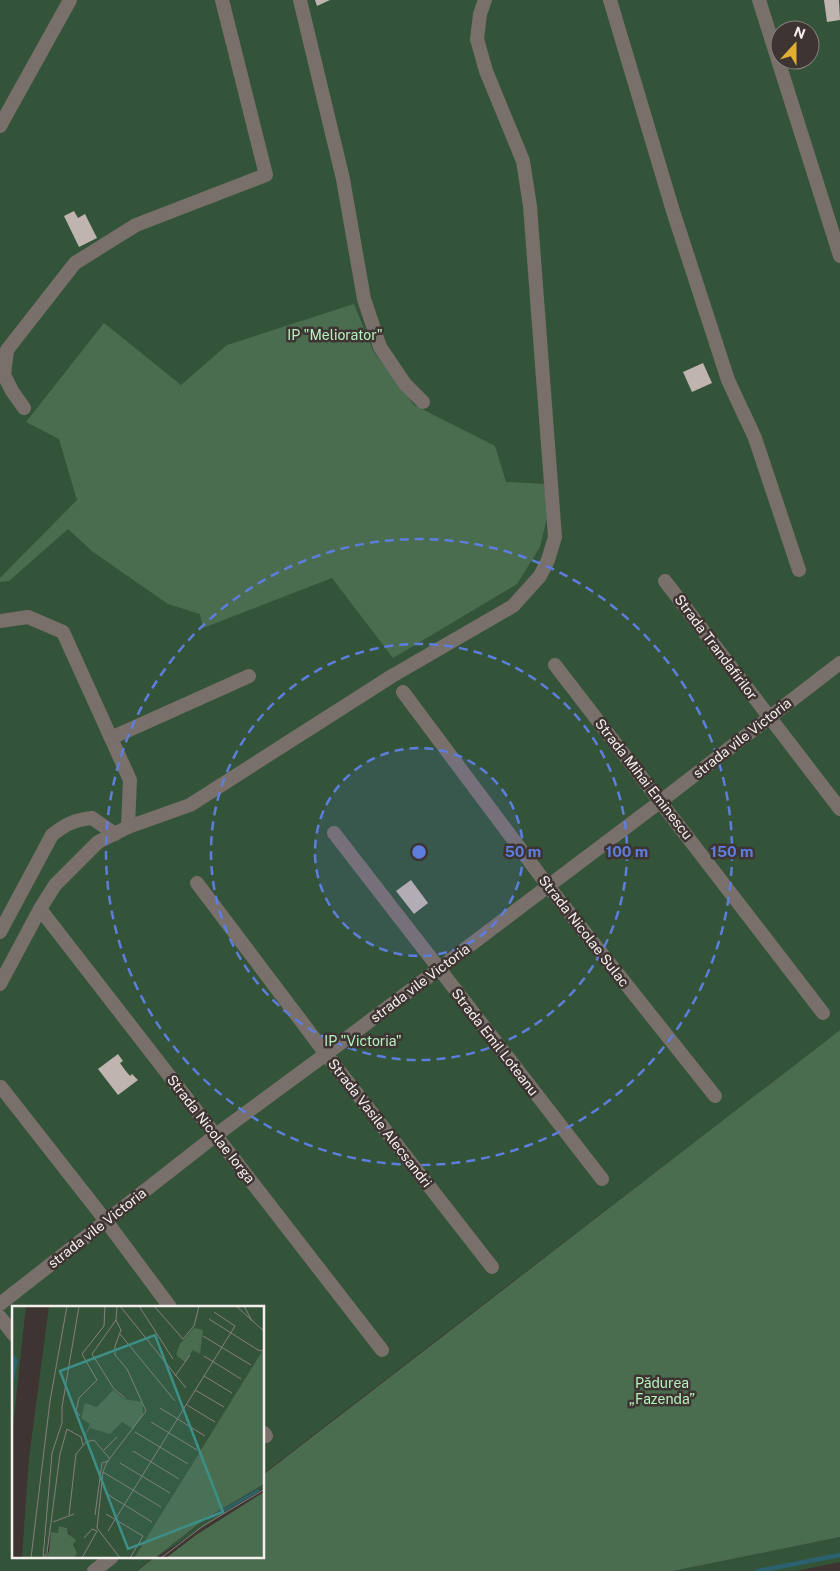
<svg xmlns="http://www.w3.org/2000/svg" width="840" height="1571" font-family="'Public Sans',sans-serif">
<rect width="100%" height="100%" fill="#3e3532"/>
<g fill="#34543a" fill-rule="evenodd">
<path d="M0,0H840V1030L264,1473V1307H14V1557H154L136,1571H0ZM780,30H810V60H780Z"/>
<polygon points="840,1537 840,1562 796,1571 673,1571"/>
</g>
<g fill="#4a6d50">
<polygon points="354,304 373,351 414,405 495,446 506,482 544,484 547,518 540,547 517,584 393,658 332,578 203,628 200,614 168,604 93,552 68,529 9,581 0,582 0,578 77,500 59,439 26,422 104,323 181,385 227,345"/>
<polygon points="840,1030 840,1537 673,1571 137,1571 155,1557 264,1557 264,1474"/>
</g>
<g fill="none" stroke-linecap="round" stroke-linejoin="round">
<polyline stroke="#2c6170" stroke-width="4.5" points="758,1571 840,1555"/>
</g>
<g fill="#bfb4b0">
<polygon points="315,0 330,0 317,6"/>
<polygon points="824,0 839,0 840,20 827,22"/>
<polygon points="74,211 78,218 85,214 97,238 79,247 64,216"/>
<polygon points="703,363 712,383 692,392 683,372"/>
<polygon points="411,880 428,903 414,914 396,891"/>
<polygon points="118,1054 123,1061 120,1063 125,1070 130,1076 132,1074 138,1080 118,1095 98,1069"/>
</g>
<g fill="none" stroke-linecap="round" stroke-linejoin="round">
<g stroke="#796f6b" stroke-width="14">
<polyline points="300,0 343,179 364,299 380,347 405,384 423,402"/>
<polyline points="610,0 673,211 728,380 755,438 799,570"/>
<polyline points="759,0 840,256"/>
<polyline points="0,126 70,0"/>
<polyline points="24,408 12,391 4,375 7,350 75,263 136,225 266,175 222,0"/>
<polyline points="665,581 840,809"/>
<polyline points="0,621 28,617 63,632 130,780 128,827"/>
<polyline points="555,665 823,1013"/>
<polyline points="403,692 548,886 715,1096"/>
<polyline points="111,738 249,676"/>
<polyline points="334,833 602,1179"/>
<polyline points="197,883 326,1054 492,1267"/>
<polyline points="40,909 382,1350"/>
<path d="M0,932L52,835C66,824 74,820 92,818L115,834"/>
<polyline points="0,984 40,909 55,885 98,842 128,827 190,805 392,676 513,606 540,576 548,560 555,537 530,206 523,161 486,71 477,39 480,14 485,0"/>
<polyline points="1,1087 106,1221 170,1307"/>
<polyline points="0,1304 216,1135 326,1054 661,801 840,663"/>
<polyline points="0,1317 14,1335"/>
<polyline points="264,1433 266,1436"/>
<polyline points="94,1571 112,1557"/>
</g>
</g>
<circle cx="419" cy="852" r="104" fill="#5e7ede" fill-opacity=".12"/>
<g fill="none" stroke="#5e7ede" stroke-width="2.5" stroke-dasharray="9 6">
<circle cx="419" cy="852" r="104"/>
<circle cx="419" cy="852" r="208"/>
<circle cx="419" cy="852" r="313"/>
</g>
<g text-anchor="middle" stroke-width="5" stroke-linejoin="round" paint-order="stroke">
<g font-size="14" fill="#b6f2bf" stroke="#3e3532">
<text x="335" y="340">IP "Meliorator"</text>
<text x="363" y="1046">IP "Victoria"</text>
<text x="662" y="1388">Pădurea<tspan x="662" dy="16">„Fazenda”</tspan></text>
</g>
<g font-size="14" fill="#f5efed" stroke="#3e3532">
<text transform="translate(716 647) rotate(53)" y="5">Strada Trandafirilor</text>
<text transform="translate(742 738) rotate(-38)" y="5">strada vile Victoria</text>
<text transform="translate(644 779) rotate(52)" y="5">Strada Mihai Eminescu</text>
<text transform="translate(584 931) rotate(52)" y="5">Strada Nicolae Sulac</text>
<text transform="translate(420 983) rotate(-37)" y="5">strada vile Victoria</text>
<text transform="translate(495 1042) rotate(52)" y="5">Strada Emil Loteanu</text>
<text transform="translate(380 1123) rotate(52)" y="5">Strada Vasile Alecsandri</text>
<text transform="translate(211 1129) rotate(52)" y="5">Strada Nicolae Iorga</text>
<text transform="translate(97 1228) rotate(-38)" y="5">strada vile Victoria</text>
</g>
</g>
<g transform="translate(12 1306)">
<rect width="252" height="252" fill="#3e3532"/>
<path d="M0,0H14L0,129ZM37,0H252V42L122,252H62L65,247L55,222L48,220L46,227L39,226L34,251L10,252L17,152ZM252,178V182L143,252L193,213Z" fill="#34543a"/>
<path d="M182,22L191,24L188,48L181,44L173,56L164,49L168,38ZM252,42V178L193,213L143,252H122ZM101,84L112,93L130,96L131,109L121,123L110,116L98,128L78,122L72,131L78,118L69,112L73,97L85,101ZM252,186V252H154L184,229ZM47,220L55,222L56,228L64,234L61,238L65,247L62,252H32L37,246L39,226L46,227Z" fill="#4a6d50"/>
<path d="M0,47L6,54L0,82L1,73Z" fill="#2c6170"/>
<path fill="none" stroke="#2c6170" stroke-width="2.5" d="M196,213L247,184"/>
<path fill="none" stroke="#877f7d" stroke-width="1" d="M105,0L104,14L109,24L103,40V49L115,63L134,105L95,156L91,166L85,222L108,252M108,0L174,82M127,0L161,53M142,0L171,33L182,20L187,0M224,0L253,26M232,0L240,15M197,13L246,44L250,45L253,40M104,14L80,48L102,83L113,92M108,28L163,95M191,30L239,59M192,50L229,73M163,70L178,49M192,70L220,87M183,84L212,101M175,99L203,116M148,102L193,130M68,110L64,105L67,92L85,74L70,48L92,20L93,0M139,116L185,144M123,126L176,158M92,144L105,131M121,145L167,173M108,157L158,187M91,166L149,201M95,188L140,216M94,208L131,230L118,252M57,209L64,148L74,136L82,134L98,153M83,209L90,157L97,155M41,216L62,208M96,225L223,20L202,6M19,252L38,95L55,0M31,252L40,147L50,117V101L67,0M31,252L35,247L48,148L55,123L69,131L71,139M70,252L85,225L80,223L72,232M149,252L191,220L253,183"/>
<path fill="#3d8e87" fill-opacity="0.15" stroke="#3d8e87" stroke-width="2.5" d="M143,29L211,206L116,243L48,65Z"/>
<rect width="252" height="252" fill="none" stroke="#f5efed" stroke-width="2.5"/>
</g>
<circle cx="419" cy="852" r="8" fill="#5e7ede" stroke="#3e3532" stroke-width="2.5"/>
<g font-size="15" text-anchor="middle" font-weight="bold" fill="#5e7ede" stroke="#3e3532" stroke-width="5" stroke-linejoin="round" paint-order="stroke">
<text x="523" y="857">50 m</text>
<text x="627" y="857">100 m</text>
<text x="732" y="857">150 m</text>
</g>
<g transform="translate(795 45) rotate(21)"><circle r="24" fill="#3e3532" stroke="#877f7d"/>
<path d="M0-4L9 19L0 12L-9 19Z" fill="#e1af34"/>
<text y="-8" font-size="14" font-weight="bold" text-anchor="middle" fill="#f5efed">N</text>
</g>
</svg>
